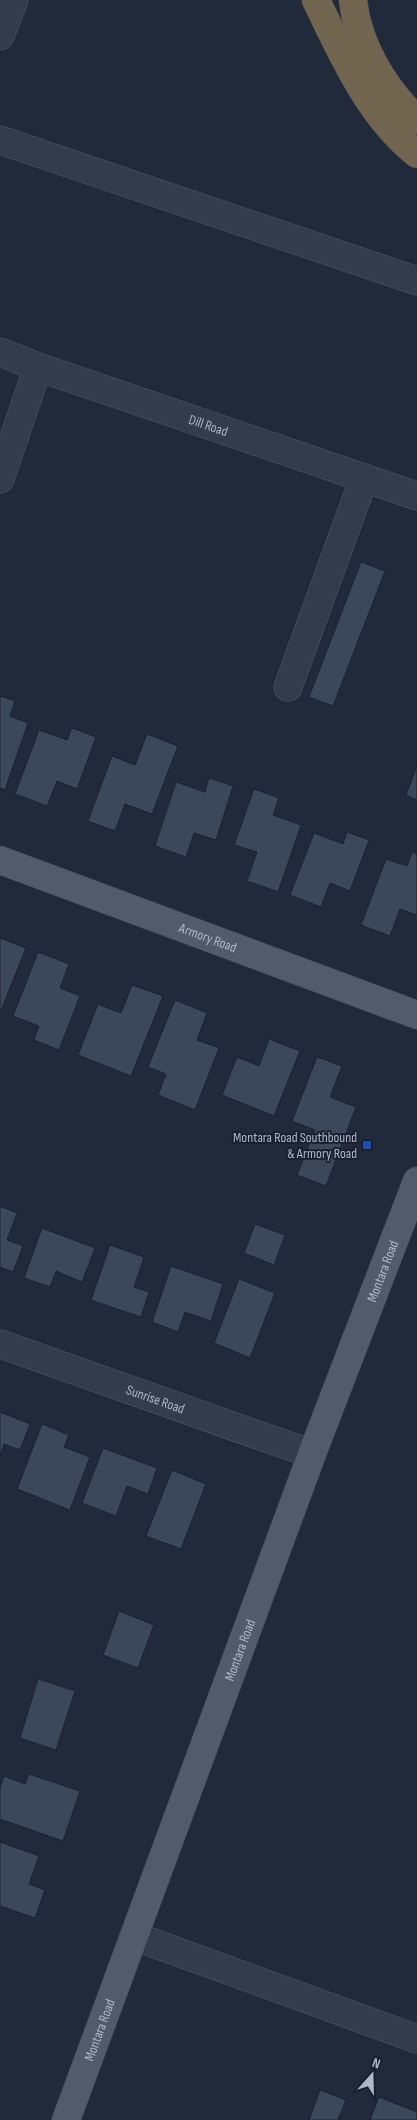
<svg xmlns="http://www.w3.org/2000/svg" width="417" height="2120" font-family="'Sofia Sans Condensed',sans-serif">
<rect width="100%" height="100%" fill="#202a3a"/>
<g fill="#3b485a" stroke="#1b2331">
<polygon points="361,562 385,571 333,706 309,697"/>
<polygon points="0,696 15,701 10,716 28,723 5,790 0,788"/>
<polygon points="72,728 96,737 77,789 57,781 47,806 15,794 39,730 67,740"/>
<polygon points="147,734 178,746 152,814 125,804 115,831 88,821 112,756 135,765"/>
<polygon points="417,766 417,800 406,795"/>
<polygon points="209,778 233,786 216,840 194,833 186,857 155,846 176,782 205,792"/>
<polygon points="254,789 279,798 273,815 301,825 278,892 247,881 257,852 234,845"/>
<polygon points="347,832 369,840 350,891 330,883 321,907 290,895 314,833 343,844"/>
<polygon points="412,852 417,854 417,915 400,909 390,936 361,925 386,859 407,866"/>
<polygon points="0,938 26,948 0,1013"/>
<polygon points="38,952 69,964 60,988 80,996 59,1050 34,1040 39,1026 13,1016"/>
<polygon points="132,985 163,996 131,1076 78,1055 98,1004 121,1013"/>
<polygon points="175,1000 207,1013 197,1040 219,1048 195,1110 158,1095 166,1074 148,1067"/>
<polygon points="269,1039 300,1051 274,1116 222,1095 237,1057 259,1066"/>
<polygon points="317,1057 342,1066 330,1097 356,1107 326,1186 297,1175 315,1130 292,1121"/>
<polygon points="0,1206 17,1213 7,1240 23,1246 13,1272 0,1267"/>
<polygon points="255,1224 285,1235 274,1265 244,1253"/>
<polygon points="42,1228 95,1248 82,1282 56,1271 50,1287 24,1278"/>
<polygon points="110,1245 144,1257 134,1287 149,1292 141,1317 91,1300"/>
<polygon points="171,1266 223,1284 211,1321 185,1312 178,1332 152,1322"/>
<polygon points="239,1279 275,1293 250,1358 214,1343"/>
<polygon points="0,1412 30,1424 20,1450 4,1444 0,1456"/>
<polygon points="42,1424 69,1435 64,1447 90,1457 70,1510 17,1489"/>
<polygon points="103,1448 157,1468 148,1494 127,1486 116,1516 82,1503"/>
<polygon points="172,1470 206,1484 181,1549 146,1536"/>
<polygon points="119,1611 154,1625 138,1668 103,1655"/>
<polygon points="38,1679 75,1691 56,1750 20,1738"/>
<polygon points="29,1774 80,1791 63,1841 0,1819 0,1788 4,1776 25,1784"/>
<polygon points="0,1842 39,1856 29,1884 45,1890 35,1918 0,1906"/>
<polygon points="320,2090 346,2100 338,2120 309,2120"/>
<polygon points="379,2097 417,2112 417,2120 370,2120"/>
</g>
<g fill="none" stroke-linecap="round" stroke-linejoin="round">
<g stroke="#515968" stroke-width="29">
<g id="minor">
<polyline points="0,36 14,0"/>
<polyline points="0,140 417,281"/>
<path id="s1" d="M0,352L38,367L417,496"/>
<polyline points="0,479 38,367"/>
<polyline points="288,687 364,478"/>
<path id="s2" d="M0,1344L312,1454"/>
<polyline points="134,1936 417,2039"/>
</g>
</g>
<g stroke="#3d4554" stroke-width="29">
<g id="major">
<path id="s3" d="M0,860L417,1015"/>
<path id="s4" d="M66,2120L312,1454L417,1181"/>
</g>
</g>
<g stroke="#3e4655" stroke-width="29">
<g id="highway">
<path d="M316,0C342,54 369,116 417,154"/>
<path d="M353,0C358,46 384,88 417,120"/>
</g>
</g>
<use href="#minor" stroke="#333c4a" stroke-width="28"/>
<use href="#major" stroke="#515b6a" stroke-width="28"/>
<use href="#highway" stroke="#716550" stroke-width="28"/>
</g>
<rect fill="#1a4fb4" stroke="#19212f" stroke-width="2" x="362" y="1140" width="10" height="10" rx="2.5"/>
<g text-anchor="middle" stroke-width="4" stroke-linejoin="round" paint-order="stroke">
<g font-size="14" fill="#aeb6c7" stroke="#19212f">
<text dy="5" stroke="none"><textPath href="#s1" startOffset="221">Dill Road</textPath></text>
<text dy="5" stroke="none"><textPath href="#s3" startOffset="222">Armory Road</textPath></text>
<text dy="5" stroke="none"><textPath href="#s4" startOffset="906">Montara Road</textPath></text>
<text dy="5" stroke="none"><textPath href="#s2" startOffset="165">Sunrise Road</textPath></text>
<text dy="5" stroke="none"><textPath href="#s4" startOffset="501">Montara Road</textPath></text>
<text dy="5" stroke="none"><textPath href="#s4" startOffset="96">Montara Road</textPath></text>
</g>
<g font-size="14" fill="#aeb6c7" stroke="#19212f" text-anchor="end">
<text x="357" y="1142">Montara Road Southbound<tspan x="357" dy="16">&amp; Armory Road</tspan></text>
</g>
</g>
<g transform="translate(372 2075) rotate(20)" stroke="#19212f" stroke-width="4" paint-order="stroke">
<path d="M0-4L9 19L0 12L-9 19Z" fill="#aeb6c7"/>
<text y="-8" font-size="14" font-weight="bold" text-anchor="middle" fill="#aeb6c7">N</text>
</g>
</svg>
